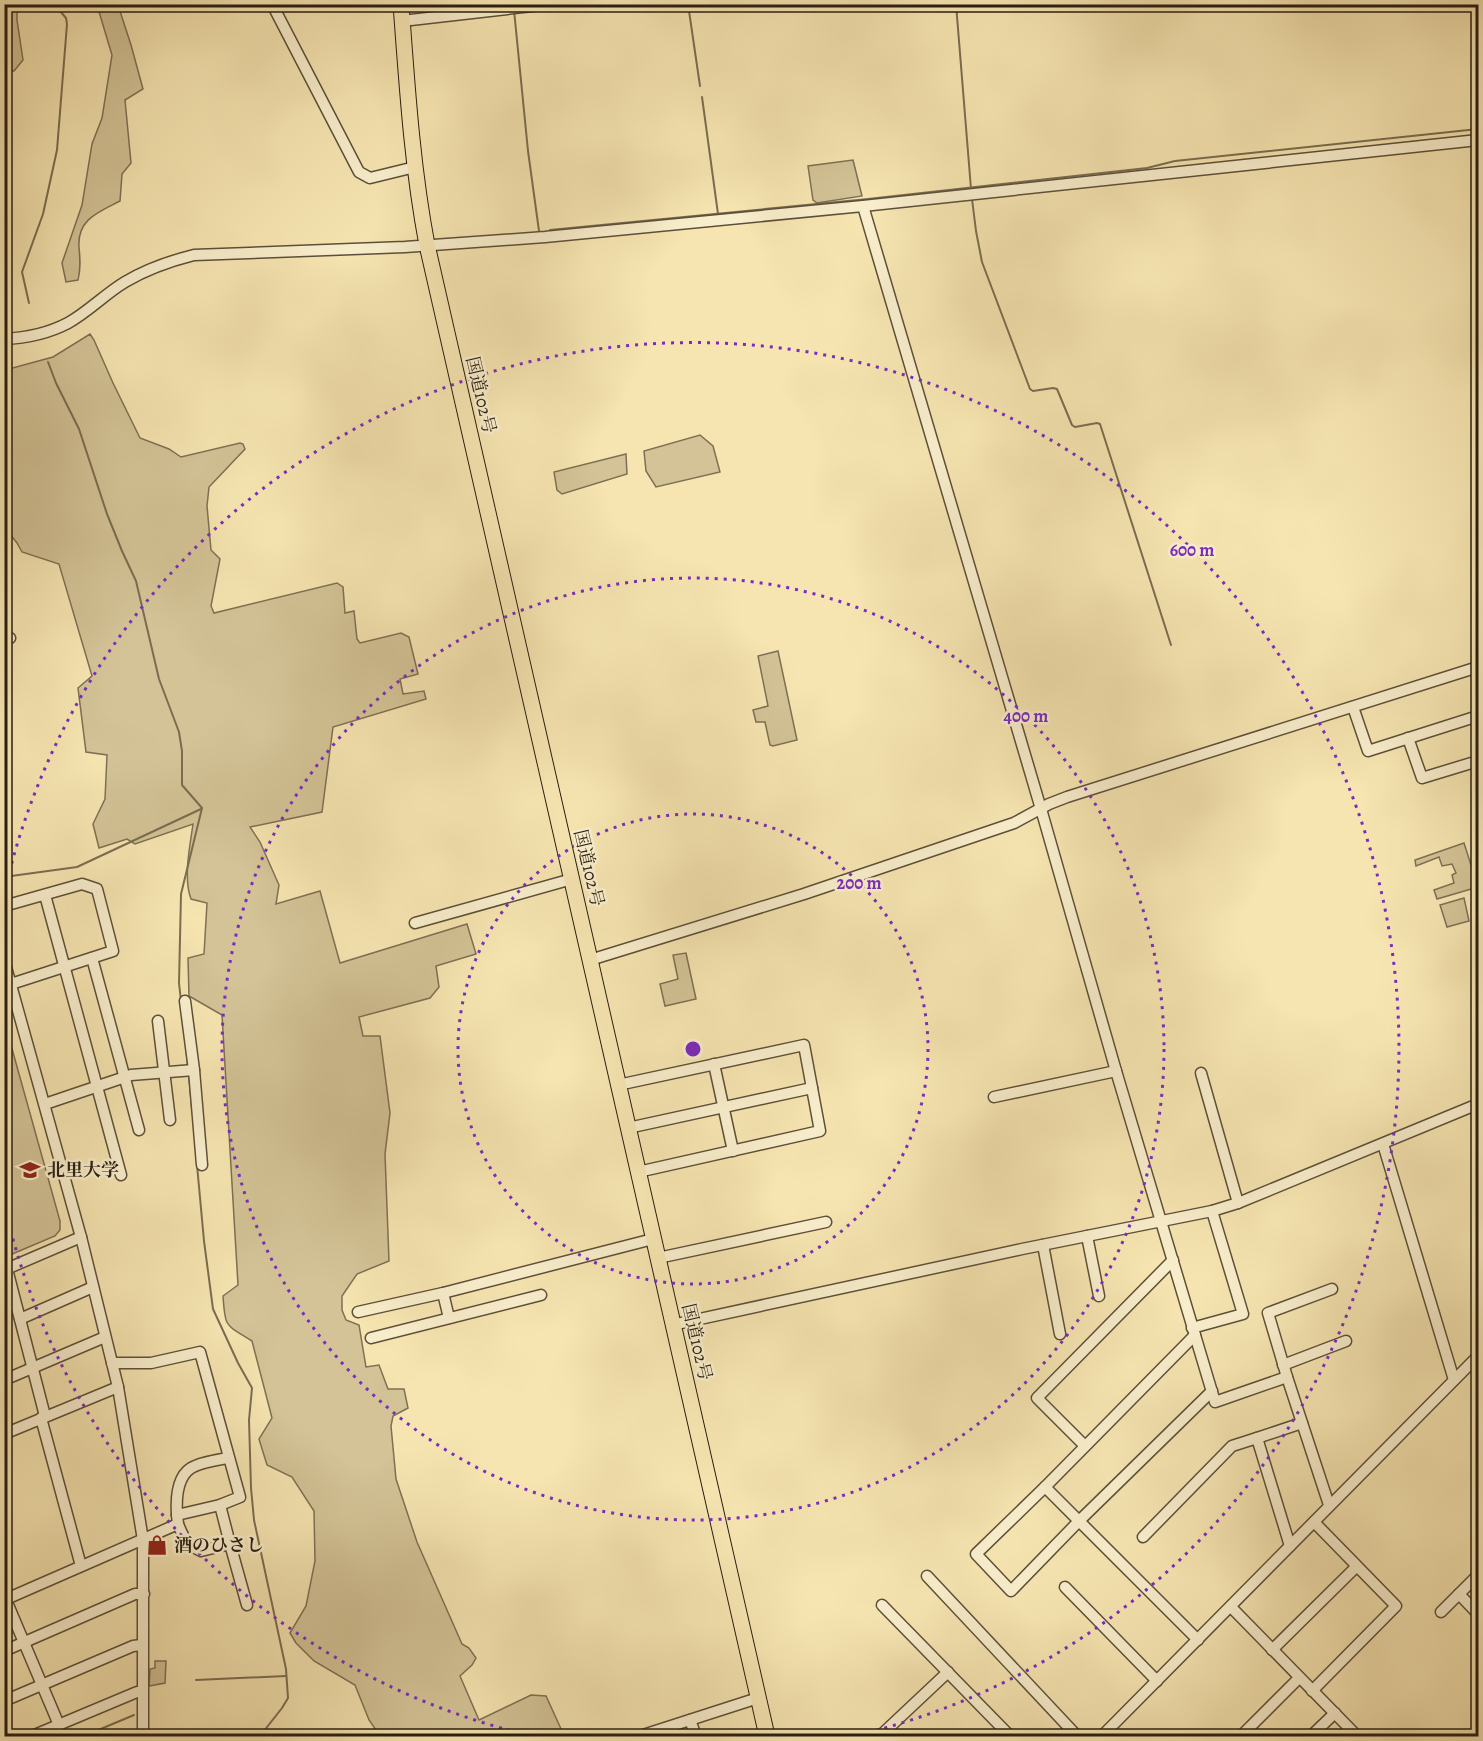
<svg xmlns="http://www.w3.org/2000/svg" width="1483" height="1741" font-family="Alegreya,'Noto Serif JP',serif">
<rect width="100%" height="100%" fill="#f6e5b1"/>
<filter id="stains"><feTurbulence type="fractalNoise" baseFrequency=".00333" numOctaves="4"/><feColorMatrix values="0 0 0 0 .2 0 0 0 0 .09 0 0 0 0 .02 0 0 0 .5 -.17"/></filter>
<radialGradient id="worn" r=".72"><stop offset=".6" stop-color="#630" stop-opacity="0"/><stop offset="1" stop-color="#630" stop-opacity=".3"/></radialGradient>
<g fill="#d3c396" stroke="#7e7054" stroke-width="1.5">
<polygon points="5,4 17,5 17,20 23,60 14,71 5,71"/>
<path d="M97,5H118L131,45L143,89L125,100L131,163L122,174L120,201C99,212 77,219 79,247C80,258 81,268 78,280L66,282L62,263L82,205L92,144L102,118L112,55Z"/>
<polygon points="853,160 862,196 817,203 813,200 808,166"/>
<path d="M90,334L94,340L113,383L140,438L169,449L181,457L240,443L243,444L245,449L209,487L207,506L211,550L220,559L211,606L214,613L337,583L343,587L345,613L354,611L357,639L360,643L401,633L409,637L418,674L400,679L403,694L424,691L426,699L333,727L322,812L250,827L260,842L279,885L276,904L320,891L340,963L467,924L476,954L436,966L439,987L430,998L359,1017L363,1036H380L390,1113L385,1154L389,1261L357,1274L342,1296V1310L346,1320L359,1325L366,1367L379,1365L388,1389H404L408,1408L393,1416L391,1426L396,1479L417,1542L462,1644L469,1648L476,1658L472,1665L460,1676L479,1720L531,1695L546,1696L562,1731L548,1736H380L369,1720L355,1685L314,1661L296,1643L290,1633L306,1606L315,1561L314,1511L292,1477L267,1465L259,1439L272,1418L252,1341C225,1324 225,1328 223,1296L238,1285L222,1015L189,996L188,958L204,954L207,903L191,899C183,878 190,846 193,824L135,844L127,839L99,848L93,824L105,799L107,755L86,752L78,688L92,676L59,564L22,552L17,543L5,528V370L53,357Z"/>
<polygon points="700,435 713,446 720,472 656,487 646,471 644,451"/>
<polygon points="626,454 627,474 562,494 557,490 554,472"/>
<polygon points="778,651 797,740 773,746 770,745 765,722 756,722 753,710 768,706 758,656"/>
<polygon points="1464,843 1478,887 1437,899 1434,890 1454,883 1452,875 1456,873 1452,864 1442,866 1439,857 1416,866 1415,860"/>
<polygon points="1464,898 1469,921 1447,927 1440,905"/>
<polygon points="686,953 696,999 665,1006 660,984 678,979 673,955"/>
<polygon points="4,1020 60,1221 60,1230 55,1236 5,1257"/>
<polygon points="155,1661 166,1661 165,1683 149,1686 150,1669 155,1668"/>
</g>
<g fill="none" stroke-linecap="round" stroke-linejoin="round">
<g stroke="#7a6d51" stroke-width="2">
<polyline points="688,4 700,86"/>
<polyline points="956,4 971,189"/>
<polyline points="514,10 528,151 539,231"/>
<polyline points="702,97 718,214"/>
<polyline points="972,199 976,231 982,262 1030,389 1033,391 1053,388 1057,389 1072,425 1075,427 1097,423 1100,424 1171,645"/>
<polyline points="550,230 868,199 1147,168 1175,161 1478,129"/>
<polyline points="29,303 22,272 43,214 57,150 67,24 66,18 54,4"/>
<polyline points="48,362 56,383 79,429 107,514 122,551 136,581 159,679 179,732 182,751 182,785 202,808 181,894 179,983 181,1001"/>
<polyline points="4,877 77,867 201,809"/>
<polyline points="186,1046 188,1067"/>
<polyline points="189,1075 192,1109"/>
<polyline points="197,1165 204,1241 213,1309 238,1363 252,1388 249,1420 251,1488 254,1520 286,1669 288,1698 282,1708 260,1736"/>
<polyline points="196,1680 286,1676"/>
<polyline points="84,1736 134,1715"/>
</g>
<g stroke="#5c5039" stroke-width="13">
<g id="minor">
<polyline points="272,4 359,172 370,178 415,167"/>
<polyline points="402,21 550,4"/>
<polyline points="863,206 1041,809 1116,1071 1215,1402 1287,1377 1329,1505"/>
<path d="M4,339C26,338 49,333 68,323C88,312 105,294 125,282C147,269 170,261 194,255L405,247L545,237L863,206L1478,140"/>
<polyline points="4,640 10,638"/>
<polyline points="1353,707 1368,751 1478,716"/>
<polyline points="1408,738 1422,778 1478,761"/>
<polyline points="45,895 121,1175"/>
<polyline points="4,906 82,884 97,889 113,951 11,984"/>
<polyline points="415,923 572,879"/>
<polyline points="92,958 139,1130"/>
<polyline points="4,960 81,1237 118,1387 143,1540 143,1736"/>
<polyline points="590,960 804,894 1014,823 1049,804 1067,797 1478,667"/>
<polyline points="185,1001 194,1070 202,1165"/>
<polyline points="158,1021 170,1120"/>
<polyline points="714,1064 733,1151"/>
<polyline points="1201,1073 1238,1203"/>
<polyline points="618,1085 804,1045 820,1131 638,1172"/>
<polyline points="994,1097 1116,1071"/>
<polyline points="45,1104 131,1075 194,1070"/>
<polyline points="628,1128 812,1088"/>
<polyline points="1383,1144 1454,1380"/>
<polyline points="1087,1236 1099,1296"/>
<polyline points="1043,1245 1060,1334"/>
<polyline points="658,1258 826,1222"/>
<polyline points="7,1269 45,1416"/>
<polyline points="4,1270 81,1237"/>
<polyline points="443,1293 449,1318"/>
<polyline points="358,1312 443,1293 653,1239"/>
<polyline points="20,1319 93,1287"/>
<polyline points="672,1325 1022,1249 1212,1211 1238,1203 1478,1104"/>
<polyline points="1192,1328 1243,1314 1212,1211"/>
<polyline points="1195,1335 1045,1487 976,1554 1011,1591 1079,1521 1212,1391"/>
<polyline points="371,1338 541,1295"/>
<polyline points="1283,1365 1346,1341"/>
<polyline points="1287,1377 1268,1313 1332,1289"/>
<polyline points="4,1380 105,1337"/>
<polyline points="41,1418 81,1566"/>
<polyline points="4,1434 118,1387"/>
<polyline points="1257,1438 1302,1423"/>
<polyline points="1085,1446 1037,1398 1173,1260"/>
<polyline points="1045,1487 1198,1640"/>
<path d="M177,1515C176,1500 177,1477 191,1468C201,1462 217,1460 228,1458"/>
<path d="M178,1524C183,1537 187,1545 201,1551L230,1544L220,1505"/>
<polyline points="1143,1537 1232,1446 1257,1438 1290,1546"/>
<polyline points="230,1544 247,1605"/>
<polyline points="927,1576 1077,1736"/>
<polyline points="1065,1587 1157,1681"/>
<polyline points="1459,1594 1478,1614"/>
<polyline points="4,1600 178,1524 177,1515 220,1505 240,1497 200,1352 151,1363 112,1363"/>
<polyline points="6,1600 59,1725"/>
<polyline points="882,1605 1010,1736"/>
<polyline points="1231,1607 1357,1736"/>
<polyline points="1441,1612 1478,1575"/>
<polyline points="1272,1650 1356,1567"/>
<polyline points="4,1651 135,1594 144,1594"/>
<polyline points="1312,1691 1396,1606 1314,1522"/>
<polyline points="4,1701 133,1646 142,1645"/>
<polyline points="690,1720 696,1736"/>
<polyline points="32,1736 137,1692 142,1692"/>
<polyline points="640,1736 758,1698"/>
<polyline points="880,1736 948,1672"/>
<polyline points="1102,1736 1478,1356"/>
<polyline points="1241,1736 1299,1678"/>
<polyline points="1311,1736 1335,1713"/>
</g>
</g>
<g stroke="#281e11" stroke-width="17">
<path id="highway" d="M401,4C407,85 412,166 427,245L767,1736"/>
</g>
<use href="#minor" stroke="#f9eecc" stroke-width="10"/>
<use href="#highway" stroke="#f6e5b1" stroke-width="15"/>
</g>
<g fill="none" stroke="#7b2cbf" stroke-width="3" stroke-dasharray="3 6">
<circle cx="693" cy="1049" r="235"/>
<circle cx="693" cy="1049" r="471"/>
<path d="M528 1735A706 706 0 0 1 5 1208M5 890A706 706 0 1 1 858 1735"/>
</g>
<defs>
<g id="university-bare" transform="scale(1.62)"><path d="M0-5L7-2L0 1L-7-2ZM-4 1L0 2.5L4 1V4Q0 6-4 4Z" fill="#8f2418" stroke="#f9eecc" stroke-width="2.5" paint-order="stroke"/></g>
<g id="shop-bare" transform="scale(1.62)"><path d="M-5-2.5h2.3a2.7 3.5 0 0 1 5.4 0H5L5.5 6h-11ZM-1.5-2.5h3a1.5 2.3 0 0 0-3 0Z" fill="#8f2418" stroke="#f9eecc" stroke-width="2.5" paint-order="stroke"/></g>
</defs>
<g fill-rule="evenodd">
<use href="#university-bare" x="30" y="1170"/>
<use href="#shop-bare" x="157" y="1545"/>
</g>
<g text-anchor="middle" stroke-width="5" stroke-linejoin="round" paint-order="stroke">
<g font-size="18" fill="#281e11" stroke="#f9eecc">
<text transform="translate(481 395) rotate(77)" y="6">国道102号</text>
<text transform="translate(589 868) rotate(77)" y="6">国道102号</text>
<text transform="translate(697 1342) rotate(77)" y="6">国道102号</text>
</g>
<g font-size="18" font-weight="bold" fill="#281e11" stroke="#f9eecc" text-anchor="start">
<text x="47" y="1176">北里大学</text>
<text x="174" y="1551">酒のひさし</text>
</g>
</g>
<circle cx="693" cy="1049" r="9" fill="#7b2cbf" stroke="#f9eecc" stroke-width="3"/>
<g font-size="18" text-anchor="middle" font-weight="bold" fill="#7b2cbf" stroke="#f9eecc" stroke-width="5" stroke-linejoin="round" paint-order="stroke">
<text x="1192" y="556">600 m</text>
<text x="1026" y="722">400 m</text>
<text x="859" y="889">200 m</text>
</g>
<rect width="1483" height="1741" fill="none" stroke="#f6e5b1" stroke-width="24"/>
<rect x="6" y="6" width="1471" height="1729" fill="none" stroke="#281e11" stroke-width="3"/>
<rect x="12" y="12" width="1459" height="1717" fill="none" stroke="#281e11" stroke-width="1.5"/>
<rect width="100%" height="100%" filter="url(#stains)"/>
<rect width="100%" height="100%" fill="url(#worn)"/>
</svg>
